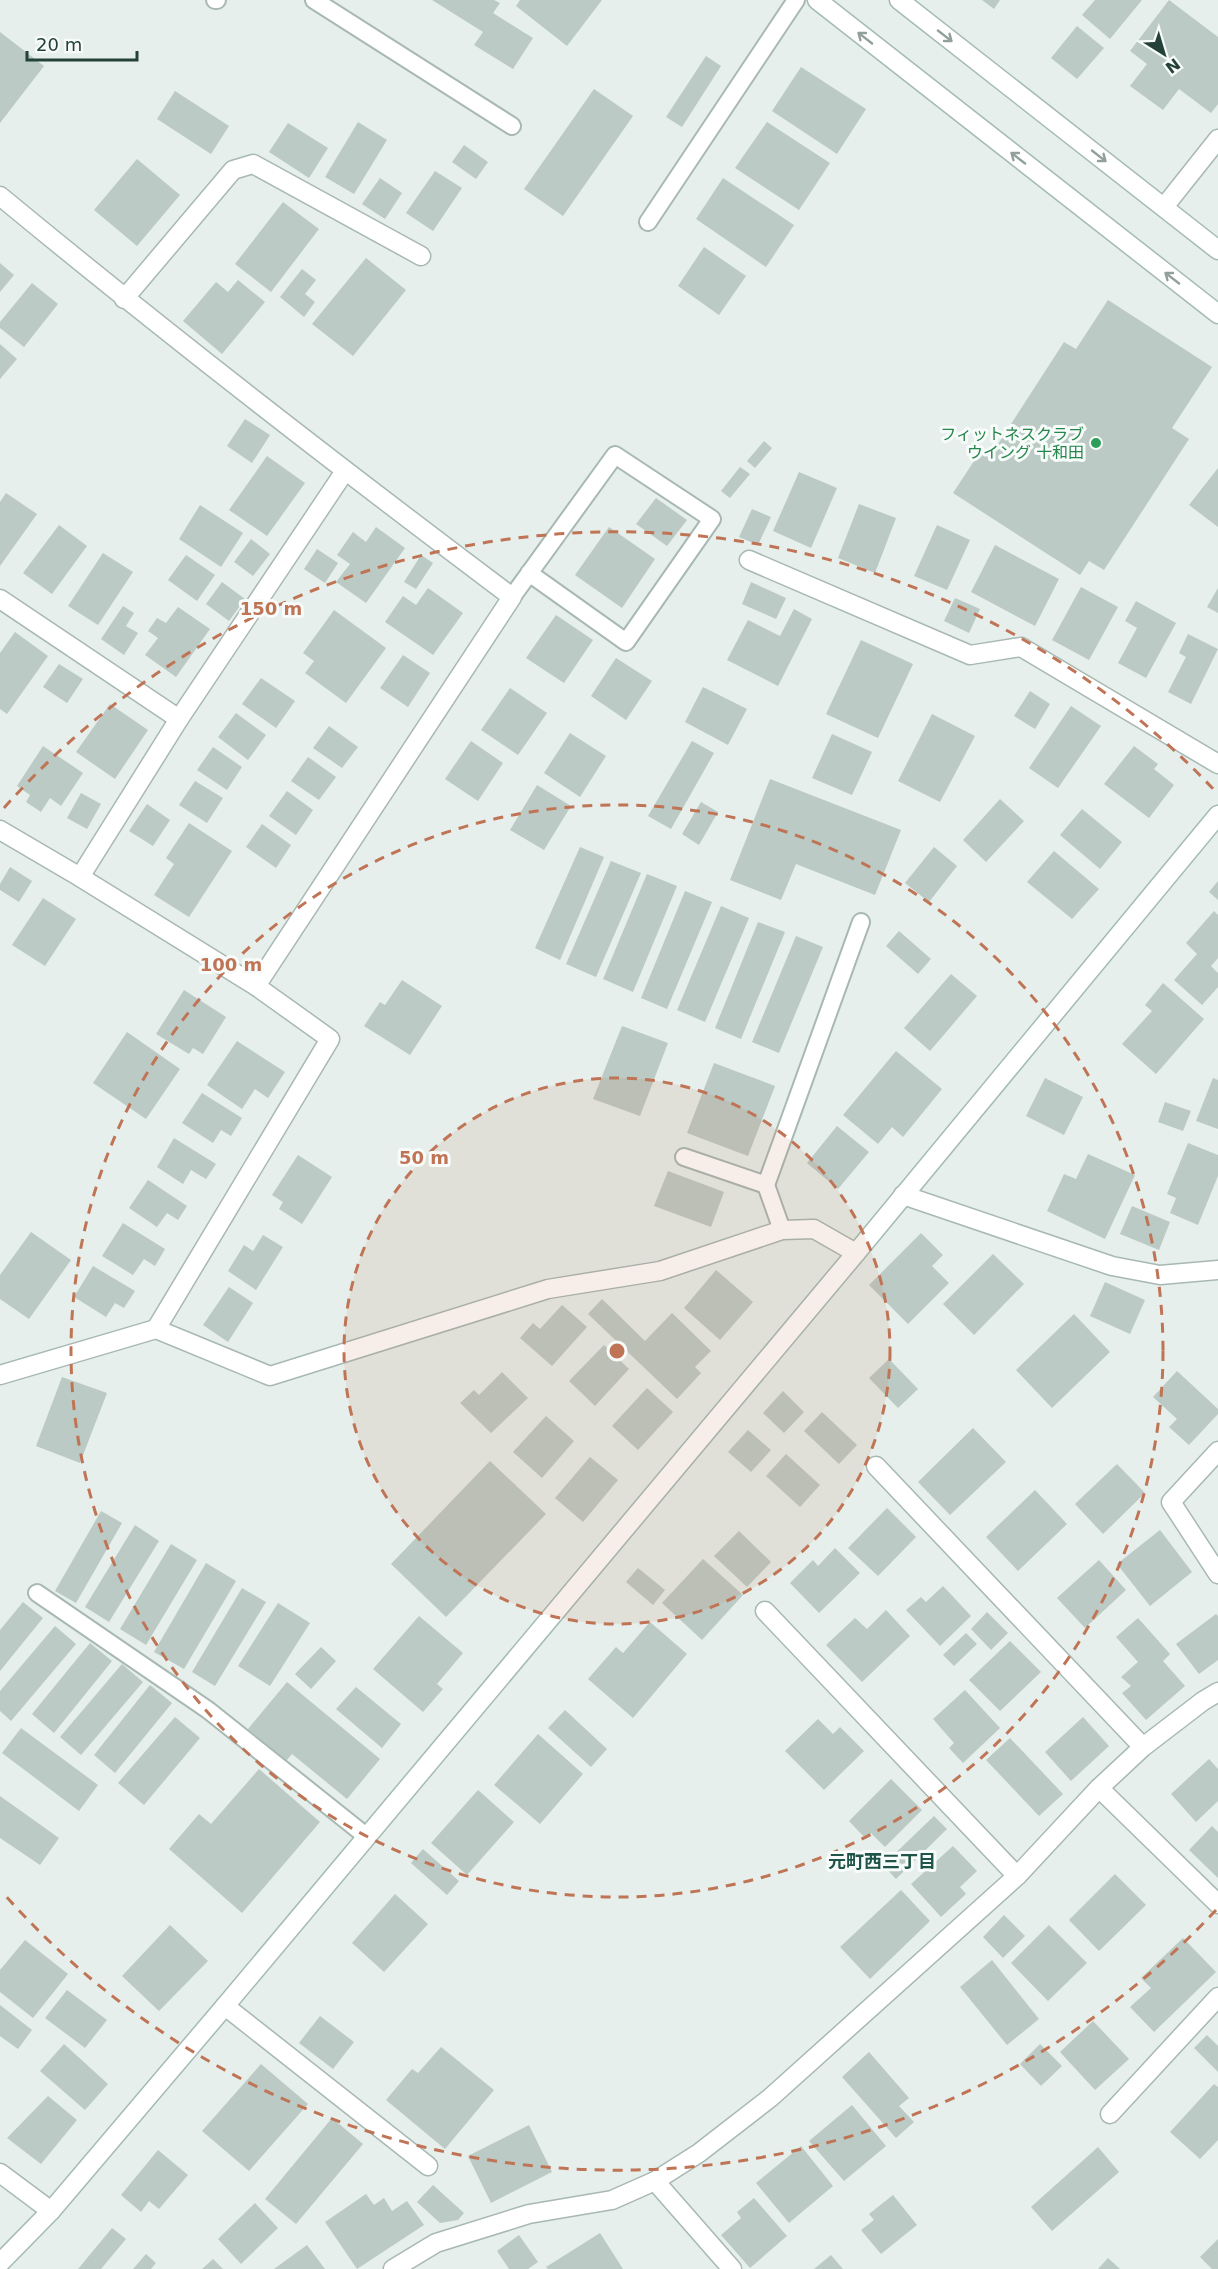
<svg xmlns="http://www.w3.org/2000/svg" width="1218" height="2269" font-family="'DejaVu Sans','Noto Sans JP',sans-serif">
<rect width="100%" height="100%" fill="#e6efeb"/>
<g fill="#bbcac4">
<polygon points="432,0 494,0 500,3 493,13 533,38 513,69 474,45 483,32"/>
<polygon points="520,0 602,0 567,46 516,6"/>
<polygon points="982,0 1000,0 994,9"/>
<polygon points="1095,0 1142,0 1110,39 1082,15"/>
<polygon points="1169,0 1218,37 1218,104 1211,113 1179,89 1163,110 1130,86 1147,64 1130,51"/>
<polygon points="1077,26 1104,48 1077,79 1051,58"/>
<polygon points="0,32 44,66 0,123"/>
<polygon points="706,56 721,66 682,127 666,117"/>
<polygon points="801,67 866,109 837,154 772,111"/>
<polygon points="594,89 633,116 563,216 524,189"/>
<polygon points="175,91 229,126 211,154 157,119"/>
<polygon points="358,122 387,140 354,194 325,177"/>
<polygon points="767,122 830,163 799,210 735,168"/>
<polygon points="288,123 328,148 309,178 269,152"/>
<polygon points="464,145 488,162 476,179 452,162"/>
<polygon points="137,159 180,195 137,246 94,210"/>
<polygon points="435,171 462,188 433,231 406,213"/>
<polygon points="380,178 402,193 385,219 362,204"/>
<polygon points="723,178 794,225 766,267 696,219"/>
<polygon points="283,202 319,229 271,292 235,264"/>
<polygon points="704,247 746,276 719,315 678,286"/>
<polygon points="366,258 406,290 353,356 312,324"/>
<polygon points="0,263 14,275 0,292"/>
<polygon points="302,269 316,280 305,294 315,302 304,317 280,297"/>
<polygon points="238,280 265,302 222,354 183,321 216,282 228,292"/>
<polygon points="32,283 58,304 24,347 0,328 0,322"/>
<polygon points="1108,300 1212,367 1172,428 1189,439 1104,570 1089,561 1080,575 953,493 980,452 989,458 1064,342 1076,349"/>
<polygon points="0,344 17,359 0,379"/>
<polygon points="245,419 270,435 252,463 227,446"/>
<polygon points="764,441 772,448 755,468 747,461"/>
<polygon points="267,456 305,483 267,536 229,510"/>
<polygon points="740,467 750,474 730,498 721,491"/>
<polygon points="1218,468 1218,527 1189,505"/>
<polygon points="799,472 837,488 811,548 773,531"/>
<polygon points="6,493 37,514 0,566 0,502"/>
<polygon points="656,498 687,520 667,546 636,524"/>
<polygon points="859,504 896,518 875,573 838,558"/>
<polygon points="200,505 243,533 221,567 179,539"/>
<polygon points="752,509 771,517 758,545 739,537"/>
<polygon points="59,525 87,546 52,594 23,573"/>
<polygon points="937,525 970,540 947,590 914,576"/>
<polygon points="376,527 405,548 366,603 336,582 350,564 337,555 353,532 366,542"/>
<polygon points="609,527 655,559 622,608 575,575"/>
<polygon points="251,539 270,554 253,576 234,562"/>
<polygon points="995,545 1059,579 1035,626 971,592"/>
<polygon points="317,549 338,563 325,583 304,569"/>
<polygon points="103,553 133,572 98,625 68,606"/>
<polygon points="186,555 215,575 197,601 168,580"/>
<polygon points="421,555 433,563 416,589 404,582"/>
<polygon points="222,582 245,599 229,621 206,604"/>
<polygon points="751,582 786,598 776,619 742,604"/>
<polygon points="1081,587 1118,607 1089,660 1052,640"/>
<polygon points="428,588 463,613 433,655 385,622 403,596 416,605"/>
<polygon points="1218,588 1218,613 1207,607"/>
<polygon points="955,598 980,609 969,633 944,621"/>
<polygon points="1136,601 1176,623 1146,678 1118,663 1137,628 1125,621"/>
<polygon points="123,606 134,613 126,626 138,633 124,655 101,639"/>
<polygon points="178,607 210,629 176,677 145,655 158,638 148,631 157,618 166,623"/>
<polygon points="794,609 812,619 778,686 727,660 748,620 780,636"/>
<polygon points="334,610 386,648 346,703 305,673 314,661 303,653"/>
<polygon points="556,615 593,640 564,683 526,658"/>
<polygon points="15,632 48,656 7,714 0,709 0,653"/>
<polygon points="1188,634 1218,649 1191,704 1168,692 1186,657 1179,653"/>
<polygon points="861,640 913,664 878,738 826,714"/>
<polygon points="403,655 430,673 408,707 380,688"/>
<polygon points="616,658 652,681 626,720 591,696"/>
<polygon points="59,664 83,679 67,703 43,687"/>
<polygon points="261,678 295,701 276,728 242,704"/>
<polygon points="703,687 747,709 728,745 685,722"/>
<polygon points="510,688 547,713 518,755 481,730"/>
<polygon points="1030,691 1050,704 1035,729 1014,716"/>
<polygon points="110,704 148,730 115,779 76,752"/>
<polygon points="1071,706 1101,726 1058,788 1029,768"/>
<polygon points="236,713 266,735 248,760 218,737"/>
<polygon points="932,714 975,736 940,802 898,781"/>
<polygon points="329,726 358,747 342,768 313,748"/>
<polygon points="570,733 606,756 580,797 544,773"/>
<polygon points="832,734 872,752 852,795 812,778"/>
<polygon points="471,741 503,763 478,801 445,779"/>
<polygon points="692,741 714,753 671,829 648,816"/>
<polygon points="43,746 83,773 61,806 50,798 41,812 26,802 30,795 17,786"/>
<polygon points="1134,746 1158,764 1154,769 1174,785 1149,818 1104,784"/>
<polygon points="213,747 242,767 227,790 197,770"/>
<polygon points="308,757 336,777 319,800 291,781"/>
<polygon points="770,779 901,830 875,895 796,864 781,900 730,880"/>
<polygon points="195,781 223,798 207,823 179,805"/>
<polygon points="537,785 571,806 544,850 510,830"/>
<polygon points="287,791 313,810 296,835 269,816"/>
<polygon points="81,793 101,804 87,829 67,818"/>
<polygon points="1000,799 1024,821 986,862 963,840"/>
<polygon points="701,802 718,812 699,845 682,834"/>
<polygon points="147,804 170,820 153,846 129,831"/>
<polygon points="1082,809 1122,842 1100,869 1060,835"/>
<polygon points="189,823 232,851 189,917 154,895 174,864 166,858"/>
<polygon points="262,824 291,845 276,868 246,847"/>
<polygon points="580,847 604,857 560,960 535,948"/>
<polygon points="934,847 957,866 929,902 905,883"/>
<polygon points="1054,851 1099,889 1072,919 1027,882"/>
<polygon points="611,861 641,873 596,977 566,964"/>
<polygon points="10,867 32,881 19,902 0,890 0,884"/>
<polygon points="647,874 677,886 633,992 603,979"/>
<polygon points="1218,881 1218,900 1209,892"/>
<polygon points="685,891 712,902 667,1009 641,998"/>
<polygon points="43,898 76,919 45,966 12,945"/>
<polygon points="721,906 749,918 705,1022 677,1010"/>
<polygon points="1214,911 1218,915 1218,958 1211,966 1218,973 1218,987 1202,1005 1174,980 1197,954 1186,943"/>
<polygon points="758,922 785,932 741,1039 715,1028"/>
<polygon points="899,931 931,959 918,974 886,946"/>
<polygon points="796,936 823,947 779,1053 752,1042"/>
<polygon points="951,974 977,996 930,1051 904,1028"/>
<polygon points="402,980 442,1006 410,1055 364,1026 380,1002 385,1005"/>
<polygon points="1163,983 1204,1019 1156,1074 1122,1044 1152,1011 1145,1005"/>
<polygon points="184,990 226,1017 203,1054 193,1048 189,1054 156,1034"/>
<polygon points="622,1026 668,1043 640,1116 593,1099"/>
<polygon points="127,1032 180,1069 146,1119 93,1083"/>
<polygon points="237,1041 285,1072 268,1098 255,1089 242,1109 207,1085"/>
<polygon points="896,1051 942,1089 903,1137 892,1127 878,1144 843,1115"/>
<polygon points="714,1063 775,1086 748,1156 687,1133"/>
<polygon points="1045,1078 1083,1097 1064,1135 1026,1116"/>
<polygon points="1213,1078 1218,1080 1218,1129 1196,1121"/>
<polygon points="202,1093 242,1118 231,1136 221,1130 213,1143 182,1123"/>
<polygon points="1165,1102 1191,1111 1183,1131 1158,1122"/>
<polygon points="837,1126 869,1152 838,1189 807,1163"/>
<polygon points="174,1138 216,1164 206,1179 191,1170 183,1184 157,1167"/>
<polygon points="1188,1143 1218,1155 1218,1176 1198,1225 1170,1213 1176,1198 1167,1194"/>
<polygon points="1088,1154 1135,1175 1105,1239 1047,1211 1064,1174 1076,1179"/>
<polygon points="298,1155 332,1177 302,1224 279,1209 283,1202 272,1195"/>
<polygon points="668,1171 724,1192 711,1227 654,1206"/>
<polygon points="148,1180 187,1206 178,1220 167,1213 157,1227 129,1208"/>
<polygon points="1132,1206 1170,1222 1159,1250 1120,1234"/>
<polygon points="123,1223 165,1249 155,1266 144,1259 133,1275 102,1256"/>
<polygon points="31,1232 71,1260 29,1319 0,1299 0,1275"/>
<polygon points="921,1233 943,1255 932,1266 949,1283 908,1324 869,1285"/>
<polygon points="263,1235 283,1247 256,1290 228,1271 244,1245 253,1251"/>
<polygon points="993,1254 1024,1284 974,1335 943,1304"/>
<polygon points="93,1266 135,1291 124,1308 115,1303 106,1317 74,1297"/>
<polygon points="716,1270 753,1302 720,1340 684,1308"/>
<polygon points="1105,1282 1145,1300 1130,1334 1090,1316"/>
<polygon points="229,1287 253,1303 228,1342 203,1325"/>
<polygon points="602,1299 645,1341 672,1313 711,1351 695,1367 701,1373 677,1399 588,1314"/>
<polygon points="562,1305 587,1327 552,1366 520,1338 533,1323 540,1329"/>
<polygon points="1074,1314 1110,1352 1052,1408 1016,1370"/>
<polygon points="604,1345 629,1369 595,1406 569,1381"/>
<polygon points="889,1359 918,1389 898,1408 869,1378"/>
<polygon points="1177,1371 1218,1409 1218,1414 1189,1445 1169,1427 1177,1419 1153,1397"/>
<polygon points="502,1372 528,1398 491,1433 460,1403 474,1390 479,1395"/>
<polygon points="62,1377 107,1393 80,1463 36,1446"/>
<polygon points="647,1388 673,1412 638,1450 612,1426"/>
<polygon points="783,1391 804,1412 784,1433 763,1413"/>
<polygon points="822,1412 857,1445 839,1464 804,1431"/>
<polygon points="546,1416 574,1441 542,1478 513,1452"/>
<polygon points="973,1428 1006,1462 950,1515 918,1482"/>
<polygon points="748,1430 771,1450 751,1472 728,1452"/>
<polygon points="786,1454 820,1485 800,1507 766,1476"/>
<polygon points="590,1457 618,1480 583,1522 555,1498"/>
<polygon points="490,1461 546,1514 446,1617 391,1564"/>
<polygon points="1117,1464 1145,1493 1103,1534 1075,1504"/>
<polygon points="1035,1490 1067,1524 1018,1571 986,1537"/>
<polygon points="887,1508 916,1537 878,1576 848,1548"/>
<polygon points="101,1511 122,1523 76,1603 55,1591"/>
<polygon points="135,1525 159,1541 109,1622 85,1607"/>
<polygon points="1160,1530 1192,1572 1150,1606 1117,1564"/>
<polygon points="739,1531 771,1562 747,1587 714,1556"/>
<polygon points="171,1544 197,1560 146,1645 120,1629"/>
<polygon points="835,1548 860,1573 819,1613 790,1583 813,1560 818,1566"/>
<polygon points="703,1559 743,1595 702,1640 662,1603"/>
<polygon points="1099,1560 1126,1590 1085,1628 1057,1598"/>
<polygon points="206,1563 236,1581 184,1669 154,1652"/>
<polygon points="638,1568 665,1590 653,1605 626,1582"/>
<polygon points="943,1586 971,1616 940,1646 906,1610 921,1597 926,1602"/>
<polygon points="242,1588 266,1602 215,1686 192,1672"/>
<polygon points="23,1602 43,1618 0,1671 0,1630"/>
<polygon points="278,1603 310,1623 270,1686 238,1666"/>
<polygon points="886,1610 910,1636 862,1682 826,1645 855,1618 867,1629"/>
<polygon points="987,1612 1008,1633 991,1650 971,1629"/>
<polygon points="1216,1614 1218,1616 1218,1660 1199,1674 1176,1644"/>
<polygon points="419,1616 463,1653 437,1684 443,1689 423,1712 373,1669"/>
<polygon points="1138,1618 1170,1654 1163,1661 1185,1686 1146,1720 1122,1693 1131,1686 1121,1677 1138,1662 1116,1637"/>
<polygon points="650,1622 687,1654 633,1718 588,1679 616,1647 623,1653"/>
<polygon points="55,1626 76,1644 11,1721 0,1711 0,1691"/>
<polygon points="966,1633 977,1644 954,1666 943,1655"/>
<polygon points="1010,1641 1041,1672 1000,1711 969,1680"/>
<polygon points="90,1643 112,1661 54,1733 32,1714"/>
<polygon points="321,1647 336,1661 311,1689 295,1674"/>
<polygon points="122,1664 143,1682 81,1755 60,1737"/>
<polygon points="287,1682 380,1759 347,1799 292,1754 286,1761 248,1729"/>
<polygon points="150,1685 172,1703 115,1773 94,1755"/>
<polygon points="356,1687 401,1724 382,1748 336,1709"/>
<polygon points="965,1690 1000,1728 963,1763 949,1748 954,1743 933,1719"/>
<polygon points="565,1710 607,1749 591,1767 548,1728"/>
<polygon points="175,1717 200,1738 144,1805 118,1783"/>
<polygon points="1083,1717 1109,1746 1071,1781 1045,1752"/>
<polygon points="818,1719 833,1734 840,1727 864,1751 824,1790 785,1751"/>
<polygon points="21,1728 98,1785 79,1811 2,1753"/>
<polygon points="538,1734 583,1774 540,1824 494,1785"/>
<polygon points="1010,1738 1063,1794 1039,1816 986,1760"/>
<polygon points="1209,1759 1218,1769 1218,1801 1196,1822 1171,1794"/>
<polygon points="259,1769 320,1822 242,1913 169,1849 199,1814 211,1824"/>
<polygon points="891,1779 922,1810 885,1847 871,1833 866,1839 849,1821"/>
<polygon points="478,1790 514,1822 467,1875 431,1843"/>
<polygon points="0,1796 59,1838 40,1865 0,1838"/>
<polygon points="934,1816 947,1829 896,1879 883,1865"/>
<polygon points="1212,1826 1218,1832 1218,1878 1189,1850"/>
<polygon points="953,1846 977,1871 960,1887 966,1894 941,1917 911,1884"/>
<polygon points="423,1849 459,1881 447,1895 411,1863"/>
<polygon points="1115,1874 1146,1905 1099,1951 1069,1920"/>
<polygon points="901,1890 930,1921 870,1979 840,1947"/>
<polygon points="395,1894 428,1924 384,1972 352,1943"/>
<polygon points="1004,1915 1025,1936 1003,1958 983,1937"/>
<polygon points="170,1925 208,1961 159,2011 122,1976"/>
<polygon points="1049,1925 1087,1963 1048,2001 1011,1963"/>
<polygon points="1183,1938 1216,1972 1154,2032 1130,2007 1151,1988 1141,1978"/>
<polygon points="25,1940 68,1974 33,2018 0,1992 0,1970"/>
<polygon points="992,1960 1039,2019 1007,2045 960,1987"/>
<polygon points="67,1990 107,2020 85,2048 45,2018"/>
<polygon points="0,2005 32,2030 18,2049 0,2036"/>
<polygon points="320,2016 354,2042 333,2069 299,2043"/>
<polygon points="1093,2021 1129,2059 1095,2090 1060,2052"/>
<polygon points="1207,2035 1218,2046 1218,2072 1194,2048"/>
<polygon points="64,2044 108,2084 85,2110 40,2071"/>
<polygon points="1040,2044 1062,2066 1041,2086 1020,2064"/>
<polygon points="441,2047 494,2090 445,2149 386,2100 412,2069 418,2073"/>
<polygon points="869,2052 909,2098 899,2106 914,2122 896,2138 842,2077"/>
<polygon points="261,2064 308,2104 249,2171 202,2131"/>
<polygon points="1214,2084 1218,2087 1218,2140 1200,2159 1170,2132"/>
<polygon points="48,2096 77,2120 41,2164 7,2138"/>
<polygon points="852,2105 886,2146 844,2181 809,2141"/>
<polygon points="332,2118 363,2144 296,2224 265,2199"/>
<polygon points="529,2125 552,2172 491,2203 468,2156"/>
<polygon points="801,2146 833,2186 789,2223 756,2183"/>
<polygon points="1098,2147 1119,2172 1052,2231 1031,2207"/>
<polygon points="158,2150 188,2175 159,2209 149,2201 141,2212 121,2195"/>
<polygon points="433,2185 464,2213 458,2220 440,2223 417,2202"/>
<polygon points="366,2194 374,2205 384,2198 392,2211 407,2201 424,2225 357,2269 325,2222"/>
<polygon points="893,2195 917,2225 881,2254 861,2230 874,2220 869,2214"/>
<polygon points="754,2198 787,2236 750,2268 721,2235 741,2218 737,2212"/>
<polygon points="255,2203 278,2228 241,2264 218,2239"/>
<polygon points="112,2228 126,2239 101,2269 78,2269"/>
<polygon points="600,2233 623,2269 548,2269 546,2267"/>
<polygon points="519,2235 538,2262 528,2269 509,2269 497,2251"/>
<polygon points="1218,2239 1218,2269 1212,2269 1200,2257"/>
<polygon points="307,2245 325,2269 274,2269"/>
<polygon points="146,2254 156,2263 151,2269 133,2269"/>
<polygon points="831,2255 843,2269 814,2269"/>
<polygon points="1108,2258 1120,2269 1098,2269"/>
<polygon points="213,2259 223,2269 202,2269"/>
</g>
<g fill="none" stroke-linecap="round" stroke-linejoin="round">
<g stroke="#a8b8b2" stroke-width="20">
<g id="lane">
<polyline points="215,0 217,0"/>
<polyline points="314,0 512,126"/>
<polyline points="648,222 796,0"/>
<polyline points="512,597 615,455 712,519 626,642 529,573"/>
<polyline points="684,1157 766,1185 861,922"/>
<polyline points="766,1185 782,1230"/>
<polyline points="37,1593 208,1710 366,1836"/>
</g>
</g>
<g stroke="#a8b8b2" stroke-width="21">
<g id="street">
<path d="M0,196C167,334 339,467 512,597L256,986L330,1039L156,1329"/>
<polyline points="1164,207 1218,139"/>
<polyline points="124,299 233,170 253,164 421,256"/>
<polyline points="749,560 970,655 1021,647 1218,764"/>
<polyline points="0,599 179,719"/>
<polyline points="0,830 80,877 256,986"/>
<polyline points="80,877 179,719 345,471"/>
<polyline points="903,1195 1112,1266 1160,1275 1218,1270"/>
<polyline points="0,1375 156,1329 270,1376 548,1289 660,1271 782,1230 814,1229 856,1253"/>
<polyline points="1218,1451 1171,1502 1218,1574"/>
<polyline points="876,1466 1143,1747"/>
<polyline points="765,1611 1017,1876"/>
<polyline points="1099,1788 1218,1904"/>
<polyline points="225,2006 428,2166"/>
<polyline points="1110,2114 1218,1997"/>
<polyline points="0,2173 51,2211"/>
<polyline points="655,2181 732,2269"/>
<polyline points="393,2269 436,2243 529,2214 612,2200 655,2181 699,2153 770,2098 1017,1876 1099,1788 1143,1747 1203,1701 1218,1692"/>
</g>
</g>
<g stroke="#a4bbb3" stroke-width="21">
<g id="secondary">
<polyline points="817,0 1218,314"/>
<polyline points="899,0 1218,250"/>
<polyline points="0,2263 51,2211 225,2006 856,1253 1218,815"/>
</g>
</g>
<use href="#lane" stroke="#fff" stroke-width="16"/>
<use href="#street" stroke="#fff" stroke-width="18"/>
<use href="#secondary" stroke="#fff" stroke-width="18"/>
</g>
<defs><path id="oneway-shaft" d="M-6 0H5M1.5-3L5.5 0L1.5 3" fill="none" stroke-width="1.6" stroke-linecap="round" stroke-linejoin="round" transform="scale(1.5)"/></defs>
<g stroke="#92a09c">
<use href="#oneway-shaft" transform="translate(945 36) rotate(38)"/>
<use href="#oneway-shaft" transform="translate(865 38) rotate(-142)"/>
<use href="#oneway-shaft" transform="translate(1099 156) rotate(38)"/>
<use href="#oneway-shaft" transform="translate(1018 158) rotate(-142)"/>
<use href="#oneway-shaft" transform="translate(1172 278) rotate(-142)"/>
</g>
<circle cx="617" cy="1351" r="273" fill="#c07456" fill-opacity=".12"/>
<g fill="none" stroke="#c07456" stroke-width="3" stroke-dasharray="10 8">
<circle cx="617" cy="1351" r="273"/>
<circle cx="617" cy="1351" r="546"/>
<path d="M1216 1910A819 819 0 0 1 4 1894M4 808A819 819 0 0 1 1216 792"/>
</g>
<circle fill="#2e9e5b" stroke="#f7fbf9" stroke-width="2" cx="1096" cy="443" r="6"/>
<g text-anchor="middle" stroke-width="6" stroke-linejoin="round" paint-order="stroke">
<g font-size="16" fill="#27864d" stroke="#f7fbf9" text-anchor="end">
<text x="1084" y="440">フィットネスクラブ<tspan x="1084" dy="18">ウイング 十和田</tspan></text>
</g>
<g font-size="18" font-weight="bold" fill="#1f5548" stroke="#f7fbf9">
<text x="882" y="1868">元町西三丁目</text>
</g>
</g>
<circle cx="617" cy="1351" r="9" fill="#c07456" stroke="#f7fbf9" stroke-width="3"/>
<g font-size="18" text-anchor="middle" font-weight="bold" fill="#c07456" stroke="#f7fbf9" stroke-width="6" stroke-linejoin="round" paint-order="stroke">
<text x="271" y="615">150 m</text>
<text x="231" y="971">100 m</text>
<text x="424" y="1164">50 m</text>
</g>
<g transform="translate(1164 54) rotate(143)" stroke="#f7fbf9" stroke-width="4.5" paint-order="stroke">
<path d="M0-4.5L10 22L0 15L-10 22Z" fill="#24423a"/>
<text y="-9" font-size="16" font-weight="bold" text-anchor="middle" fill="#24423a">N</text>
</g>
<path d="M27 51v9h110v-9" fill="none" stroke="#24423a" stroke-width="3"/>
<text x="36" y="51" font-size="18" fill="#24423a" stroke="#f7fbf9" stroke-width="4.5" paint-order="stroke">20 m</text>
</svg>
